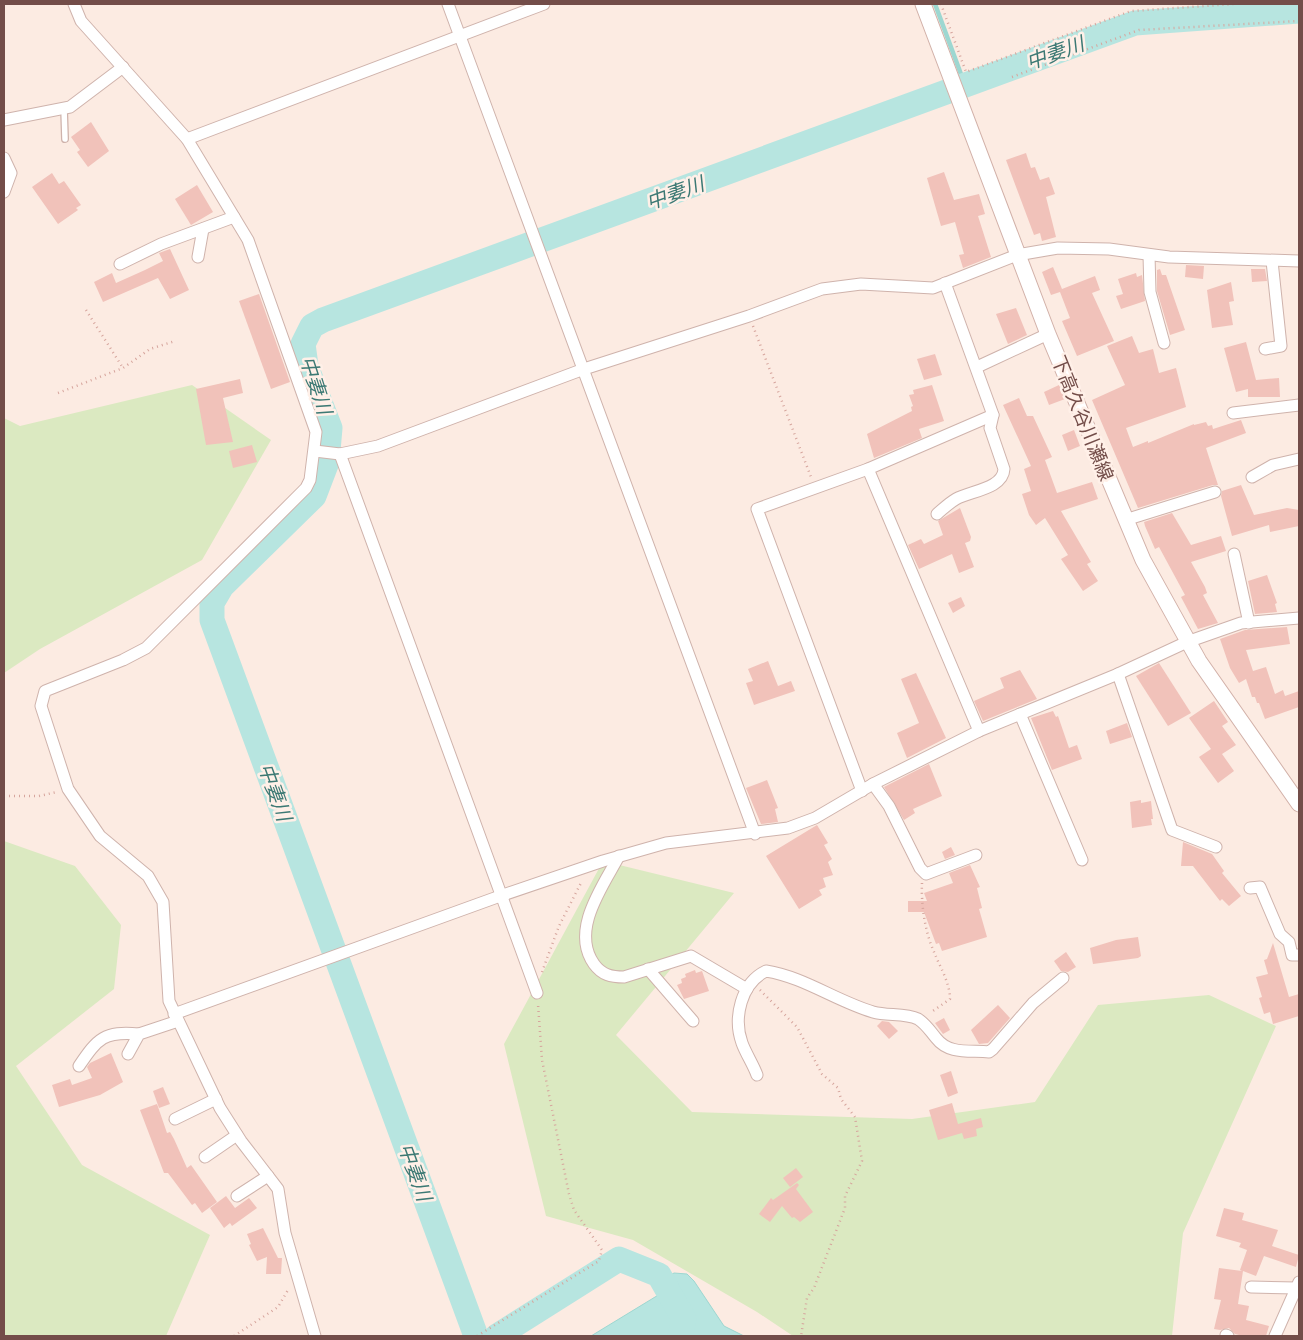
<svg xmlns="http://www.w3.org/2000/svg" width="1303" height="1340" font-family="Figtree,'Noto Sans JP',sans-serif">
<rect width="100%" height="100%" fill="#fcebe2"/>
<g fill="#dbe9c1">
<polygon points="192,385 271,440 202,560 40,649 4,673 4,418 20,426"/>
<polygon points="4,841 75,866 121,925 114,989 16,1066 82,1165 210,1235 166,1336 4,1336"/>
<polygon points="603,861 734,893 616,1035 692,1112 912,1119 1035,1102 1098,1005 1209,995 1276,1026 1183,1233 1172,1336 793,1336 757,1312 633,1240 546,1216 504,1044"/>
</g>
<polygon fill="#b7e5e0" stroke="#9dd7d1" points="674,1273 687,1274 694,1281 724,1326 744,1336 591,1336 660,1294 667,1277"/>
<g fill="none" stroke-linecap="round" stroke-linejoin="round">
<polyline stroke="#9dd7d1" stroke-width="4.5" points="935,4 965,85"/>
<g stroke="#b7e5e0" stroke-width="25">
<polyline points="476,1336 212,620 212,603 222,586 314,496 327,462 330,428 306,366 303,344 312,326 323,320 1135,23 1299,11"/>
<polyline points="497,1336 619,1259 659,1275 684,1319 680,1336"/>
</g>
</g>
<g fill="#f1c2ba">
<polygon points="91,122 109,151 88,167 77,152 80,150 71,137"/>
<polygon points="1026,153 1031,168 1035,167 1040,180 1049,177 1055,194 1046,197 1056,237 1042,241 1040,233 1034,235 1006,160"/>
<polygon points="944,172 954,200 979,194 985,214 978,216 991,257 963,268 959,255 964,254 955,222 941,226 927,178"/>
<polygon points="52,173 59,184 64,181 81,205 76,208 78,210 58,224 32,187"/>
<polygon points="197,185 213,212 191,225 175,199"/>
<polygon points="170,249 189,290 170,299 158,278 103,302 94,282 112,273 116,283 145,270 163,261 159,253"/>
<polygon points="1186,265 1204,266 1203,279 1185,277"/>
<polygon points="1053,267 1062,289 1095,276 1100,290 1092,293 1114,341 1077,356 1062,321 1070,318 1060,292 1051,295 1042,272"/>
<polygon points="1160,269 1162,275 1166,275 1185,330 1170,335 1157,291 1157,270"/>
<polygon points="1251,269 1265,269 1267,281 1252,282"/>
<polygon points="1136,273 1137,277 1142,275 1145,301 1121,309 1116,296 1123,294 1118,279"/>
<polygon points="1231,282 1234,301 1229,302 1233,325 1212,328 1207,290"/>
<polygon points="259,294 290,382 271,389 239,301"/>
<polygon points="1016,308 1027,335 1008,344 996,314"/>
<polygon points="1132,336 1139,353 1153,349 1159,373 1176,368 1186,407 1126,428 1133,447 1148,441 1148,443 1194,424 1194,425 1206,422 1208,426 1212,425 1213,429 1241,420 1246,433 1206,448 1218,485 1213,485 1138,508 1092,400 1125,385 1107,346"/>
<polygon points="1246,342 1256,380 1279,378 1280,397 1248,397 1248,389 1236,392 1224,348"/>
<polygon points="935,354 942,375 924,380 917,359"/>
<polygon points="240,379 243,393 223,398 233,442 206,445 196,389"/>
<polygon points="932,385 944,421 919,429 922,438 874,458 867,434 912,411 911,407 913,406 909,395 914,394 913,390"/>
<polygon points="1059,385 1065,399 1049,405 1044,392"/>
<polygon points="1019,398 1027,416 1033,416 1052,457 1045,460 1057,493 1092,482 1098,499 1061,511 1091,562 1087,564 1098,581 1083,591 1061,559 1068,555 1045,518 1036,525 1029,515 1022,494 1031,491 1024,469 1031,466 1003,405"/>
<polygon points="1074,430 1080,446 1068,451 1062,435"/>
<polygon points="252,445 257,462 233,468 229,451"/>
<polygon points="1241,485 1254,515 1287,508 1299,510 1299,526 1270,532 1269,525 1232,536 1221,496 1222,491"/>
<polygon points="960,508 971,537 970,541 965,543 974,567 959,573 952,554 919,569 908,545 921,539 924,544 943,535 938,521"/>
<polygon points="1172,513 1191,545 1221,536 1226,551 1191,562 1205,587 1207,593 1203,595 1218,623 1198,629 1181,597 1185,595 1159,547 1155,549 1145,526 1144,522"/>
<polygon points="1267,575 1277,603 1275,604 1277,612 1255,614 1248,581"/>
<polygon points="961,597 965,606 953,613 948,603"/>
<polygon points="1287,627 1290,644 1246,650 1253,671 1266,667 1275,694 1283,690 1285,696 1299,691 1299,707 1265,719 1259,703 1257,703 1255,697 1252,697 1246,679 1239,683 1230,668 1220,639 1245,630"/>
<polygon points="768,661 778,686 791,681 795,691 754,705 746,683 753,681 748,669"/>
<polygon points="1159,663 1191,713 1168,726 1136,676"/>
<polygon points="1020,670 1037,699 983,721 974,701 1004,688 1000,678"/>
<polygon points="916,673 946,738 907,758 897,733 919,723 901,679"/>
<polygon points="1214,701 1228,722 1222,726 1236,745 1222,754 1234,771 1218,783 1199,757 1211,749 1189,718"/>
<polygon points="1053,711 1056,717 1058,716 1069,748 1077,745 1082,759 1052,770 1031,718"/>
<polygon points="1127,723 1132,737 1110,744 1106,731"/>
<polygon points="929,764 942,796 913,809 915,813 904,820 884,787"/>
<polygon points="767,780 778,808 775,809 778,822 761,824 746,788"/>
<polygon points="1141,800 1141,803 1151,801 1153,819 1151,819 1152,825 1132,828 1130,802"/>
<polygon points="817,825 828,843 824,845 832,859 828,862 833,875 823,878 826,887 819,890 822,895 799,909 766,856"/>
<polygon points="1183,842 1212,854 1224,871 1222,873 1241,896 1229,906 1222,899 1220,901 1193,866 1181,866"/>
<polygon points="951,847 955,855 945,859 942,852"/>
<polygon points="970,865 980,887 977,888 982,908 979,909 987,937 942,951 939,943 936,944 924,912 908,912 908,901 927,901 924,893 953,883 949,873"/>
<polygon points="1138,937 1141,956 1138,958 1093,964 1090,948 1116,940"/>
<polygon points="1273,943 1289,997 1299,994 1299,1016 1273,1024 1270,1012 1264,1014 1259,998 1262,997 1256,977 1268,974 1264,960 1267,959"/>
<polygon points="1066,952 1076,967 1068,972 1061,971 1054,961"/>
<polygon points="695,970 696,973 702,971 709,991 684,999 677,985 682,983 681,979 686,977 685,974"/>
<polygon points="998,1005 1010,1018 988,1043 979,1044 971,1030"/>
<polygon points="944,1018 950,1030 943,1034 935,1023"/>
<polygon points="882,1021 889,1022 898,1031 889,1039 877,1026"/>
<polygon points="111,1053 123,1082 100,1095 59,1107 52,1085 70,1079 72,1085 92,1078 87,1067 90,1063"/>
<polygon points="951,1071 958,1093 948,1097 940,1075"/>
<polygon points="163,1087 170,1104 159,1108 153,1091"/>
<polygon points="952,1103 958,1124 981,1118 983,1127 976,1129 977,1136 964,1139 962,1133 938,1140 929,1110"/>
<polygon points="157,1104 167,1133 170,1132 174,1139 187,1168 191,1165 217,1202 202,1213 195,1203 192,1205 168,1173 164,1173 140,1110"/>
<polygon points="796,1168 803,1177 790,1187 783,1178"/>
<polygon points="797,1183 799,1185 796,1189 813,1212 800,1222 794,1217 792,1218 782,1206 770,1222 759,1214 771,1198 773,1200"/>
<polygon points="226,1196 235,1208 249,1198 257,1208 232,1226 230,1223 224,1228 210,1208"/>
<polygon points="1224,1208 1244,1213 1242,1220 1278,1230 1272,1246 1299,1255 1296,1267 1264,1256 1256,1276 1243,1271 1238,1304 1249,1306 1246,1320 1269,1326 1266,1336 1243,1336 1235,1334 1229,1328 1220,1330 1214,1329 1221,1300 1214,1299 1219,1268 1242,1271 1240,1270 1247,1250 1239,1247 1241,1243 1216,1236"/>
<polygon points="263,1228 278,1258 282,1258 281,1274 266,1274 267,1257 257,1261 249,1245 251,1244 247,1234"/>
</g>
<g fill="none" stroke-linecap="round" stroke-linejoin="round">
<g stroke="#cfb3ac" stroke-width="8">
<polyline id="service" points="64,108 65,139"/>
</g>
<g stroke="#cfb3ac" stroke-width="13">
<g id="minor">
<polyline points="74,4 81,21 187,139 248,240 316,432 310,480 306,488 146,648 123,660 45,691 41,706 68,789 100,836 148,876 163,902 169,1001 220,1108 241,1141 278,1189 285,1233 315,1336"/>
<polyline points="448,4 755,834"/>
<polyline points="4,120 70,107 123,67"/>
<polyline points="187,139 544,4"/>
<polyline points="4,158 11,173 4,192"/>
<polyline points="1149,255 1150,292 1164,343"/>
<polyline points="198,257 203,229"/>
<polyline points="120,264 161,244 234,217"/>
<polyline points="1265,349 1281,346 1272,261"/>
<polyline points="977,367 1048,334"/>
<polyline points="1233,413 1299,405"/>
<polyline points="315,451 340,454 378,446 584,369 749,316 822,289 861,284 933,288 1017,255 1058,248 1109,249 1169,257 1299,261"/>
<polyline points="340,454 537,993"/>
<polyline points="868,469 979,731"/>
<polyline points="1252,477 1273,465 1299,459"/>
<path d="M937,514C943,509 949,503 956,499C970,491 1003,489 1004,469L990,428L993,415L945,283"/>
<polyline points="1125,520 1215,492"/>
<polyline points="1234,554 1249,623"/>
<polyline points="1118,674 1172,830 1216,847"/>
<polyline points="1020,714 1082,860"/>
<polyline points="873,784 889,806 920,868 926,874 976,855"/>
<polyline points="862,791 757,509 868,469 993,415"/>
<path d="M619,856C603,886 570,930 594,964C602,975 611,977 624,977L691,956L747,989"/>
<polyline points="1250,888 1260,887 1280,934 1289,942 1292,955 1299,955"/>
<polyline points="648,969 693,1021"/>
<polyline points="174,1014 503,895 603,861 666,843 788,828 815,818 873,784 979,731 1118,674 1187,642 1241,623 1299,618"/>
<polyline points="128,1054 139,1034 178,1021"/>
<path d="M79,1066C98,1038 104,1031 139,1034"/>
<path d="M757,1075C753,1064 746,1054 742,1043C733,1018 741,983 766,971C804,977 836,1001 873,1012C887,1016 905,1013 918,1019C926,1024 930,1031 936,1038C949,1055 970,1050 989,1052L993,1049L1033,1003L1063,978"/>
<polyline points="175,1119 216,1099"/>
<polyline points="205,1157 237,1135"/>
<polyline points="237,1196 268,1176"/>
<polyline points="1251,1287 1296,1288"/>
<polyline points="1226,1335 1228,1336"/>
<polyline points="1275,1336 1299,1282"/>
</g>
</g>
<g stroke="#d2b1a9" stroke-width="17">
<polyline id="secondary" points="923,4 1048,334 1143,560 1199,661 1299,804"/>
</g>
<g stroke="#d6a59d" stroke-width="2.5" stroke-dasharray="1 4" stroke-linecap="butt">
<polyline points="941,4 966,72 1131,11 1234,4"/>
<polyline points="1012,77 1139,30 1299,21"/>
<polyline points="86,310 123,368"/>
<polyline points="753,326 811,477"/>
<polyline points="58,393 123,368 150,349 175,341"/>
<polyline points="4,796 39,796 57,792"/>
<path d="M922,883C921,905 925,932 934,952C940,967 950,983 950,999L930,1013"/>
<polyline points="542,972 559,926 582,881"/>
<polyline points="760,990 797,1027 822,1074 838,1088 841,1099 855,1117 862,1161 845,1196 845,1208 814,1288 807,1298 801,1336"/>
<polyline points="234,1336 278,1307 288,1290"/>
<polyline points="477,1336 599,1261 602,1250 574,1210 569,1194 542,1060 538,1004"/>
</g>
<use href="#service" stroke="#fff" stroke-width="5.5"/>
<use href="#minor" stroke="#fff" stroke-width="11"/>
<use href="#secondary" stroke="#fff" stroke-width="15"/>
</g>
<g text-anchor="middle" stroke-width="5" stroke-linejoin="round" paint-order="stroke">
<g font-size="19" fill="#734d49" stroke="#fff0e8">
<text transform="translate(1083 418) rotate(68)" y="7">下高久谷川瀬線</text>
</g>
<g font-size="20" font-style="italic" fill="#3c7974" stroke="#fff0e8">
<text transform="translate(1055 53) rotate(-20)" y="7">中妻川</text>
<text transform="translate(675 193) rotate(-20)" y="7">中妻川</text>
<text transform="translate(316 385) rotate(72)" y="7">中妻川</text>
<text transform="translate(275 792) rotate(70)" y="7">中妻川</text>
<text transform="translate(415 1172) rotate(70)" y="7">中妻川</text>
</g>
</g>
<rect width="1303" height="1340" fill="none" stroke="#734d49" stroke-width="10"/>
</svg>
